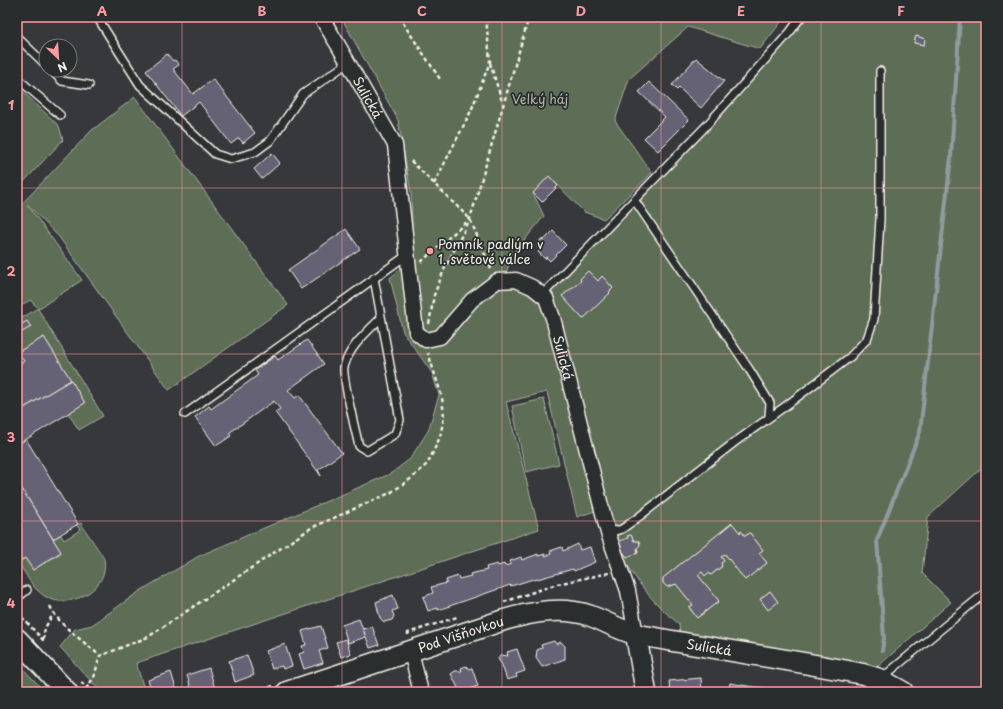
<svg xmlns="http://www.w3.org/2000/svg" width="1003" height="709" font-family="'Playpen Sans',sans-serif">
<rect width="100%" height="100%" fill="#36383c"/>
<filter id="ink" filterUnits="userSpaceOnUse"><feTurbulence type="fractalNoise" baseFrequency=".025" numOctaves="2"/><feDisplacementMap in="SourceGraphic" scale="8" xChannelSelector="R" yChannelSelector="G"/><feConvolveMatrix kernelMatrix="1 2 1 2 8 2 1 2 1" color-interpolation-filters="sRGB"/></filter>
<g filter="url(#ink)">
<g fill="#5d6d56" stroke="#a8af9f" fill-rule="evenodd">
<polygon points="341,17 785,17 760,49 688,27 629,79 615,121 652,173 604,219 584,212 549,176 533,193 544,216 512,256 506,273 511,285 532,292 547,309 595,511 577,517 547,392 506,402 539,529 136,663 145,692 101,692 60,647 75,629 92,625 140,591 199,556 390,474 410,459 428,431 439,395 432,373 403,332 390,278 411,260 413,249 411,192 398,120"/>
<path d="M808,17H986V464L928,517L922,573L951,602L875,669L680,635L679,624C654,604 635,581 621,553L623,552L627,557L638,553L637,548L640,545L639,541H634L631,535L628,536V538L620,541L618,544L610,525L595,454L553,294L551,292L725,111ZM916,36L925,39L924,45L914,43ZM588,271L598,281L602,276L613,288L609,292L610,293L583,319L562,296L581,281L580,279ZM732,523L740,533L741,531L745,536L750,533L763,550L759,553L767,563L745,580L725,554L721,557L724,561L721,563L722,567L711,575L708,573L705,575L702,572L698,575L719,601L697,618L689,608L693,605L676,584L669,587L666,586L663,583V578ZM770,591L778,602L768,609L760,599Z"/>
<polygon points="17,88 19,88 59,126 63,140 17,189"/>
<polygon points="135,97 288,305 169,390 59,237 27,204 82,280 38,309 103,416 79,430 68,413 85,403 44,337 18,352 17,350 17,329 20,333 30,327 27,322 17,327 17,321 38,308 30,300 17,308 17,209 91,131"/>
<polygon points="544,399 559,464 526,472 512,406"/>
<path d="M81,523C84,529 103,556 104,559C110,588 73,608 50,599C34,592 27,576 18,562L25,558L33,570L61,553L53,539L61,535L64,540L79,531L80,529L76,525Z"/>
<polygon points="17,662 45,692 17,692"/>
</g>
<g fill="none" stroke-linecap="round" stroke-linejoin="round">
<polyline stroke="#8e9c9f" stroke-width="4" points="882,651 884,638 877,540 920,432 951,157 960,17"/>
</g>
<g fill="#666274" stroke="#f4f1e8">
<polygon points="916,36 925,39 924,45 914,43"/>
<polygon points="167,54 173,61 175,60 179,65 173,69 193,94 213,79 255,133 243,143 239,138 231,144 199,102 181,116 146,71"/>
<polygon points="696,58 724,81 701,108 679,88 677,90 672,85"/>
<polygon points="649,82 689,120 658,151 644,138 665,117 639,92"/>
<polygon points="272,153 280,163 262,179 254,169"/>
<polygon points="549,176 558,186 542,202 533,193"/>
<polygon points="346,229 360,249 301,289 288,270"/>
<polygon points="553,231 566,245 550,261 546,257 545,259 538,252 541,250 537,247 541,239 544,240"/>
<polygon points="588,271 598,281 602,276 613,288 609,292 610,293 583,319 562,296 581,281 580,279"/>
<polygon points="27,321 31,327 20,333 17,327"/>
<polygon points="44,337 71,380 17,412 17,365 24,361 18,352"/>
<polygon points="307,340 324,364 288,390 295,398 299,395 342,453 318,470 321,476 275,412 280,409 274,401 229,433 231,436 216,446 195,417 209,406 211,409 258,375 255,370 275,356 278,360"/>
<polygon points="71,380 85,403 17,445 17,412"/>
<polygon points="26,439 78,524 53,539 17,481 17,445"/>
<polygon points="17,481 61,552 33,570 25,558 17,563"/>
<polygon points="732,523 740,533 741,531 745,536 750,533 763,550 759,553 767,563 745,580 725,554 721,557 724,561 721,563 722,566 711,575 708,573 705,576 702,572 698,575 719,601 697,618 689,607 693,605 676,584 667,587 663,583 663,578"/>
<polygon points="631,535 634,541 639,541 640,545 637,548 638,553 627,557 623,552 621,553 618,544 620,541 628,538 627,536"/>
<polygon points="578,544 580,550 590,547 595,562 574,571 573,569 534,580 533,579 511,586 510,585 438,610 438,608 428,611 423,597 433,593 431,587 447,583 446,580 458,576 459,579 471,576 470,574 487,570 486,567 497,564 498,566 504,564 505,566 511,564 510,561 521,557 522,560 538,554 538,556 545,554 545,556 551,554 550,551 562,547 563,551"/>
<polygon points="770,591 778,602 768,610 760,599"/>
<polygon points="393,595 398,609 392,611 394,616 392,620 384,622 380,618 376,602"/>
<polygon points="359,619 366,637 348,643 342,625"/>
<polygon points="321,626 328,648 319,651 323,663 304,669 299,654 304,652 302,646 306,645 302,631"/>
<polygon points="372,626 379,645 370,648 363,629"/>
<polygon points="346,639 351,654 341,657 336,642"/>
<polygon points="554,641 556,644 561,642 565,646 565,659 542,667 536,658 537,650 542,648 541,645"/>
<polygon points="285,644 292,666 283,669 282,666 272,669 266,651"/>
<polygon points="517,649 525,671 516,674 517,677 507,680 502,665 498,659 501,655 508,656 507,652"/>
<polygon points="247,655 254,675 235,682 229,661"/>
<polygon points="466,666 469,669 472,668 478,686 469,689 470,692 460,692 451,674 455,671 462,671 461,668"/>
<polygon points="209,668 215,689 205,692 205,690 192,692 187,675"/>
<polygon points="171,672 177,692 152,692 148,680"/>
<polygon points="701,678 702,692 670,692 669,681"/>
<polygon points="730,683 747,686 746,692 728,692"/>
<polygon points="747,686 766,688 765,692 746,692"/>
<polygon points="396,688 397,692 374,692 378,689 385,691"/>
</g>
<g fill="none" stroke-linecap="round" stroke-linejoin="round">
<g stroke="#f4f1e8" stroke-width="10">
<g id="lane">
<polyline points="97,17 140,85 215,154 231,159 255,152 270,141 303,94 348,63"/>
<polyline points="17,37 46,65"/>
<polyline points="51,70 62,81 89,85"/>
<polyline points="17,78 60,115"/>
<polyline points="635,201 749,369 770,403 769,417"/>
<path d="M374,278L400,420L395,434L367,451L359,446C356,434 342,375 344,367C349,347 367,332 381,318"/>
<polyline points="543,294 706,126 790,32 801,17"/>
<polyline points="185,414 407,255"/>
<polyline points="608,533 622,529 640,516 735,442 787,405 850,357 867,339 874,319 880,219 880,71"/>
<polyline points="17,598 27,590"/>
<polyline points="883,677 986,592"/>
</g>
</g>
<g stroke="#f4f1e8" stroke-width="17">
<g id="street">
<path id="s1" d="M321,17L338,45L395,145L416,332L426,340L440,337L472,300L497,281L516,280L532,287L546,298L553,318L608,533L628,591L636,635"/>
<polyline points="411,652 421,692"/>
<polyline points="869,692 880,679"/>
</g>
</g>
<g stroke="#f4f1e8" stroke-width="23">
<g id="secondary">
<polyline points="636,635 646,692"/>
<polyline points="17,639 67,692"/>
<path id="s2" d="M287,692L504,620C532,612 563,606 591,616C607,622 623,632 639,635C714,649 789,659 863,674L880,679L903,692"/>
</g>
</g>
<g stroke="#f4f1e8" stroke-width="2.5" stroke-dasharray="4 3" stroke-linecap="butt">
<polyline points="399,17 440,79"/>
<polyline points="490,63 503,104"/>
<polyline points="411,161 470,219 492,271"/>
<polyline points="434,184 471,111 490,62 486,17"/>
<polyline points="421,262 470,219 529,17"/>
<polyline points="429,324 434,295 444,270 470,219"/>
<polyline points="504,602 557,584 609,573"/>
<path d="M50,606C59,626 84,641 100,656L148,637L311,528L390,493L412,478L428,463L440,437L444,417L442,397L428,353"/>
<polyline points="17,612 44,641"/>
<polyline points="408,635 408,633 457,617"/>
<polyline points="43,640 45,628 53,614"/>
<polyline points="81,682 90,692"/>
<polyline points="86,689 94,677 100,656"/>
<polyline points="256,692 273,686"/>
</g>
<use href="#lane" stroke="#2a2d2e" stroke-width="7"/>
<use href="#street" stroke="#2a2d2e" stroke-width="14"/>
<use href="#secondary" stroke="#2a2d2e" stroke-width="20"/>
</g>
</g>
<path fill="none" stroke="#ff9aa2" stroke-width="1" stroke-opacity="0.55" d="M182,17V692M342,17V692M502,17V692M661,17V692M821,17V692M17,188H986M17,354H986M17,521H986"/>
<circle fill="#ff9aa2" stroke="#2a2d2e" stroke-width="1.5" cx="430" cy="251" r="4"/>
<g text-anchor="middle" stroke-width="3.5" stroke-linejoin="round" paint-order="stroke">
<g font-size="13" fill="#f4f1e8" stroke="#2a2d2e">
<text dy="5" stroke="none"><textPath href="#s1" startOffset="93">Sulická</textPath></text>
<text dy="5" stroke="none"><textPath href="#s1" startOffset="560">Sulická</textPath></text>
<text dy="5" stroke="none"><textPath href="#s2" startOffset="183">Pod Višňovkou</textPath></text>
<text dy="5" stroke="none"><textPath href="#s2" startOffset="440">Sulická</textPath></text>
</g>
<g font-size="13" fill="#b0b6a6" stroke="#2a2d2e">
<text x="540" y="104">Velký háj</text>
</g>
<g font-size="13" fill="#f4f1e8" stroke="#2a2d2e" text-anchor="start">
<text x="438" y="249">Pomník padlým v<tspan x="438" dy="15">1. světové válce</tspan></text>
</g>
</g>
<rect width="1003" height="709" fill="none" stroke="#2a2d2e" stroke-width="44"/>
<g transform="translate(58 58) rotate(155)"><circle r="19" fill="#2a2d2e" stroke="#7b7b78"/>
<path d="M0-3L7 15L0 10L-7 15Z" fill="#ff9aa2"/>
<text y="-6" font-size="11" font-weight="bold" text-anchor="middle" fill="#f4f1e8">N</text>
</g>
<rect x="22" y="22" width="959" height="665" fill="none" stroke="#ff9aa2" stroke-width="1.5"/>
<g font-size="13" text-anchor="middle" font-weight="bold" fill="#ff9aa2">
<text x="102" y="16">A</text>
<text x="262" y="16">B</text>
<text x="422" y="16">C</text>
<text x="581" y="16">D</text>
<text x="741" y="16">E</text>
<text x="901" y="16">F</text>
<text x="11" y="110">1</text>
<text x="11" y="276">2</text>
<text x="11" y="442">3</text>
<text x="11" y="608">4</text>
</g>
</svg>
